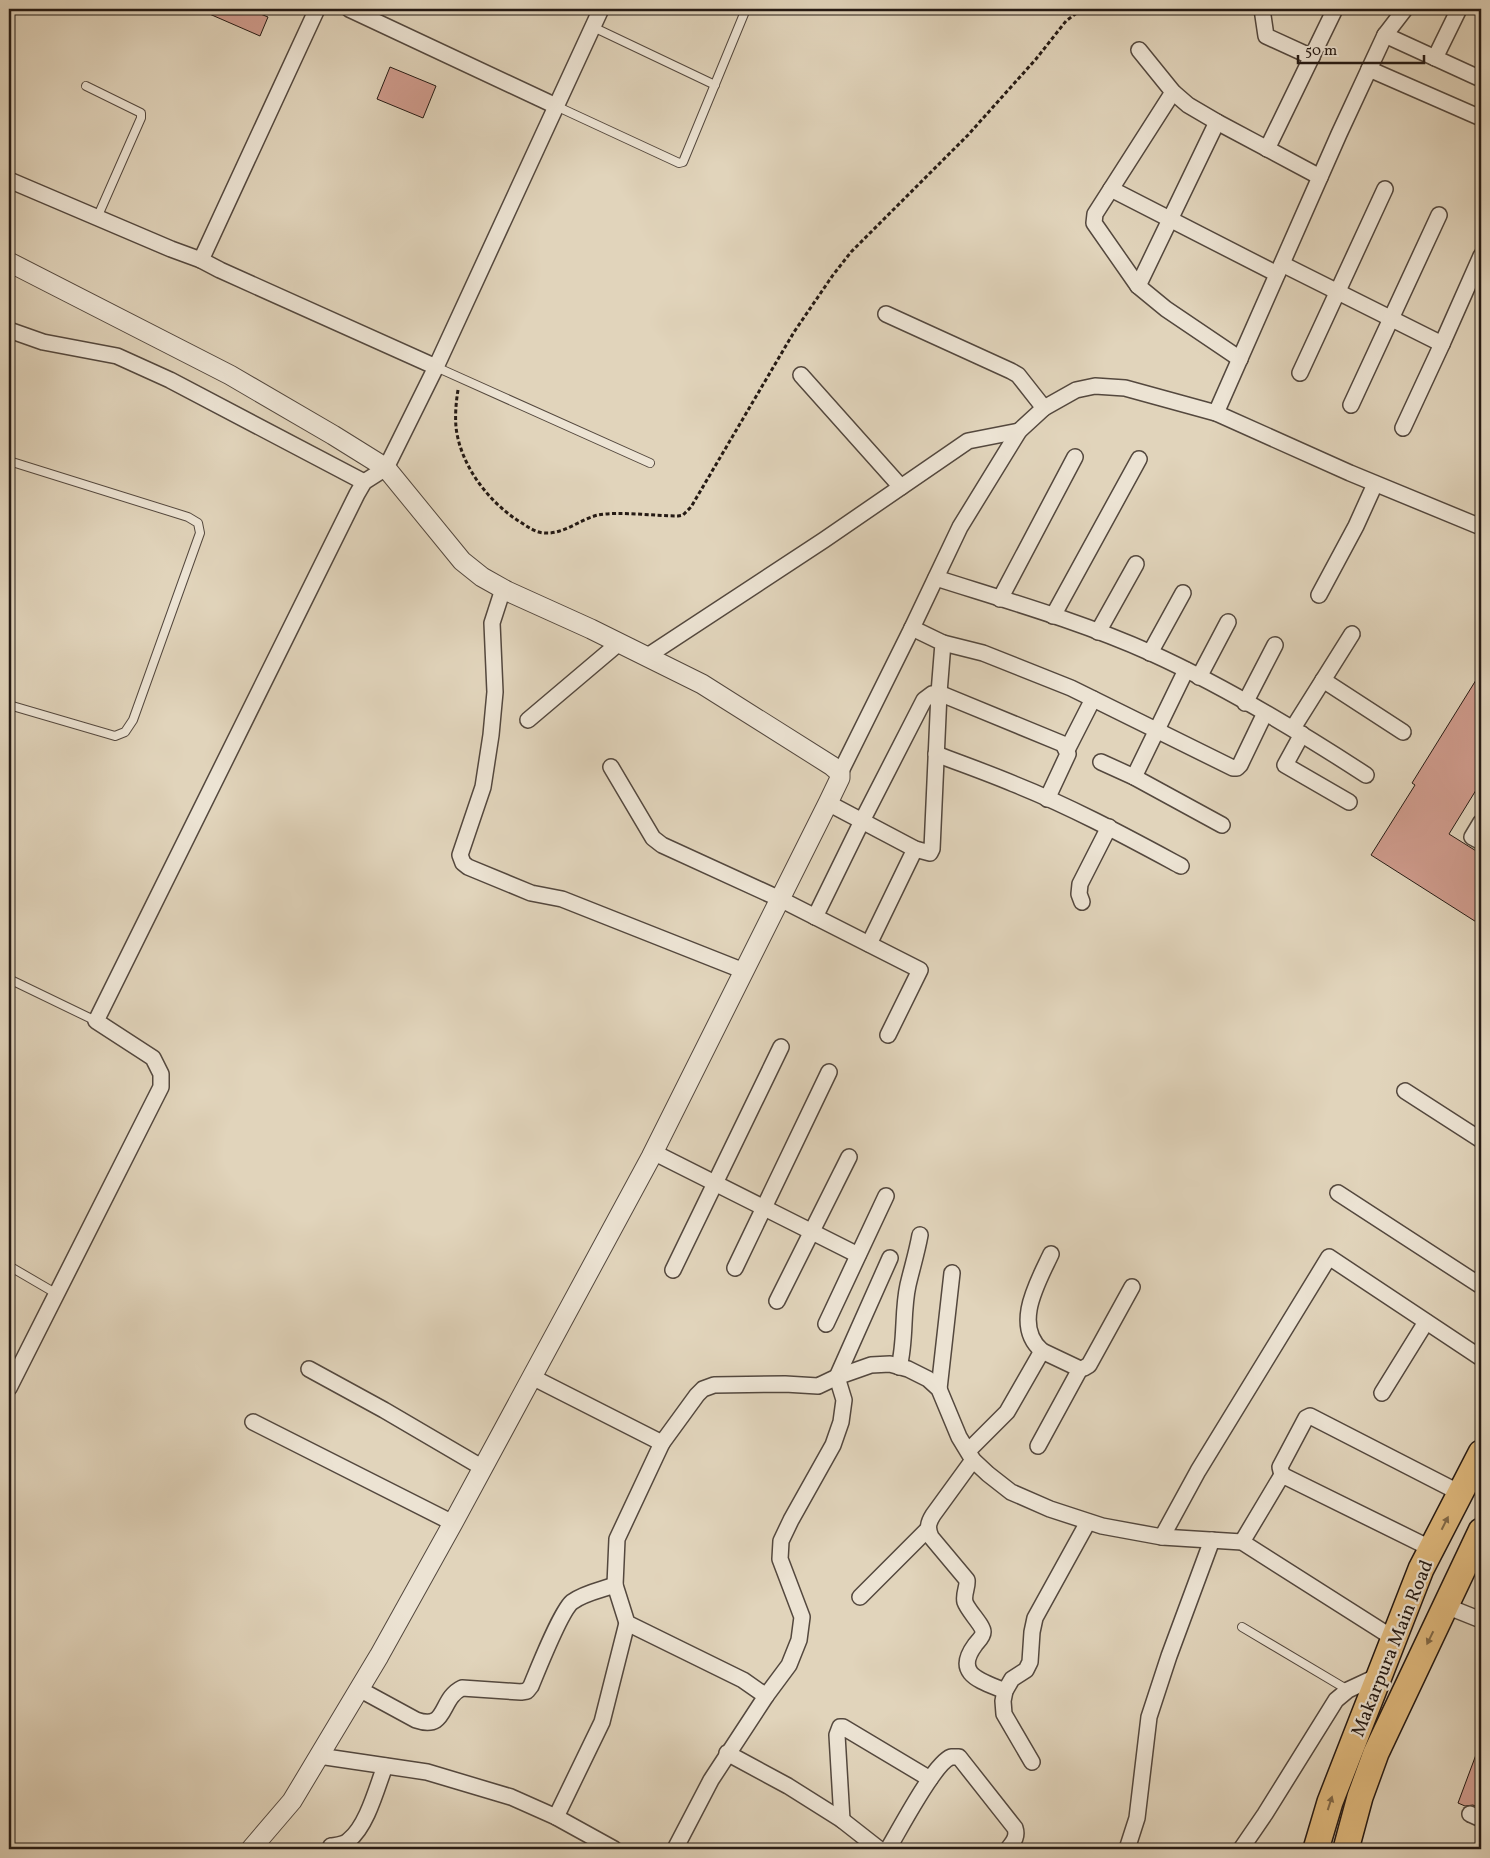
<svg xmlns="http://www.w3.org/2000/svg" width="1490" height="1858" font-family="Vollkorn,serif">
<rect width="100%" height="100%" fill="#e1d4bb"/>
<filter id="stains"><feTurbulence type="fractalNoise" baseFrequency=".004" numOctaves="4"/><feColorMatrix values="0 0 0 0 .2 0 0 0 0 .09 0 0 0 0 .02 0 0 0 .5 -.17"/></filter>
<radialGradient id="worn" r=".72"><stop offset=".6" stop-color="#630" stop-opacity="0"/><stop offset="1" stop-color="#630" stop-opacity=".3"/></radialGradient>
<g fill="#d09c8e" stroke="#251a14">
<polygon points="198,9 248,9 268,17 260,36"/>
<polygon points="390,67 436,86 423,118 377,99"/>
<polygon points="1481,672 1481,782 1449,834 1481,854 1481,925 1371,855 1415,785 1412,783"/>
<polygon points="1480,1744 1481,1744 1481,1809 1473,1805 1465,1806 1458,1803"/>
</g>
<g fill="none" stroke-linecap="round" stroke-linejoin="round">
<g stroke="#54483e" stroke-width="10">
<g id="service">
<polyline points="593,27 715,85"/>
<polyline points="86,86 141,113 141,118 97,218"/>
<polyline points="556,106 679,163 683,162 746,9"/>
<polyline points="436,367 650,463"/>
<polyline points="9,461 188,517 198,523 200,533 133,720 125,732 115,736 9,705"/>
<polyline points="9,979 96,1021"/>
<polyline points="9,1266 57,1294"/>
<polyline points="1242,1627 1348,1690"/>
</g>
</g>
<g stroke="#54483e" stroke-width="18">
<g id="minor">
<polyline points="317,9 201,260 220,270 436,367"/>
<polyline points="349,9 556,106"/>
<polyline points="1262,9 1266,36 1312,57"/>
<polyline points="1385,35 1481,79"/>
<polyline points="1139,50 1173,92 1188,105 1217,122 1320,177"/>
<polyline points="1435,58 1459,9"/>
<polyline points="1369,69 1481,118"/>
<polyline points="1173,92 1095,214 1094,223 1138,286 1166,309 1240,359"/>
<polyline points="1267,149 1335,9"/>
<polyline points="9,180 171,249 201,260"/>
<polyline points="1111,189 1277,274"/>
<polyline points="1282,264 1442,344 1403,428"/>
<polyline points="1138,286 1217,122"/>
<polyline points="886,314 1011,371 1018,375 1044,408"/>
<polyline points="9,330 43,342 117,356 170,380 364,482"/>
<polyline points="1442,344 1481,256"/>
<polyline points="1300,373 1385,189"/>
<polyline points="801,375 901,487"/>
<polyline points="1351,405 1439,215"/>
<polyline points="1216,413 1339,134 1385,35 1405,9"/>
<path d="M936,578C1008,601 1082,622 1151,653C1226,687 1297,730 1366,775"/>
<polyline points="503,589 492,623 495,692 491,735 483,787 460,855 463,863 468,867 531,893 562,899 744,971"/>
<polyline points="1319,595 1356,526 1375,484"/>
<polyline points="1000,599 1075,457"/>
<polyline points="1053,616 1139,459"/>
<polyline points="1098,632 1136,564"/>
<polyline points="943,643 983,653 1071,688 1233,768 1237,768 1240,765 1265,713"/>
<polyline points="1150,653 1183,593"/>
<polyline points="646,657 824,540 968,441 1019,431"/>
<polyline points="1199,677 1228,622"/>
<polyline points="1323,680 1403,732"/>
<polyline points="1245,703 1275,645"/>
<polyline points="528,720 619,643"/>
<polyline points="1293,728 1352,634"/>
<polyline points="1302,734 1285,765 1349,802"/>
<polyline points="1067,750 1093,699"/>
<path d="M936,754C962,764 988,773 1014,784C1072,807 1127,837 1181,866"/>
<polyline points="1101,762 1134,777 1222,825"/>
<polyline points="611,767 653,838 662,845 780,899 920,970 888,1035"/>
<polyline points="840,773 912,628 960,527 1019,431 1044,408 1076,390 1095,386 1125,388 1216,413 1350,473 1481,527"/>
<polyline points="1134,777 1186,670"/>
<polyline points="828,803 915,849 930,853 932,849 939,693 943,643 912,628"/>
<polyline points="1481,822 1472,837 1481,842"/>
<polyline points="1082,902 1079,894 1080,884 1109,827"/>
<polyline points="815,917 862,821 924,700 932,694 939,693 1063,744 1068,754 1047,799"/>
<polyline points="869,944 915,849"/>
<polyline points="1405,1091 1481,1140"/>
<polyline points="653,1152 858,1255"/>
<polyline points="1338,1193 1481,1286"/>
<polyline points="735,1268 829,1072"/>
<polyline points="673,1270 781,1047"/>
<polyline points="777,1301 849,1157"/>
<polyline points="826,1324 886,1196"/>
<path d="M1042,1351C1012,1325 1038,1282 1051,1254"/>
<path d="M899,1367C906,1340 902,1312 908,1285C912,1268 917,1252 920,1235"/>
<polyline points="309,1369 384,1410 483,1468"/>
<polyline points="532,1377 662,1443 617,1539 615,1585 627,1623 743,1680 766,1696 711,1780 675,1849"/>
<polyline points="9,1388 161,1087 161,1074 153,1058 96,1021 357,494 364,482 386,468 436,367 601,9"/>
<polyline points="939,1389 952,1273"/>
<polyline points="1382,1393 1426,1322"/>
<polyline points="253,1422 453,1523"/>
<polyline points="662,1443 697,1395 703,1389 714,1385 785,1384 818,1386 837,1377 871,1365 890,1364 908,1369 928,1379 939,1389 959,1437 973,1460 988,1474 1011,1492 1050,1509 1102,1526 1162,1537 1242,1542 1393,1638"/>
<polyline points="1038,1446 1080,1369"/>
<polyline points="969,1450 1007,1412 1042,1351 1080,1369 1084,1368 1089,1365 1132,1287"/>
<path d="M973,1460L933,1515C928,1523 927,1528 931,1537L967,1580C968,1587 963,1594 965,1602C968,1611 983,1625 983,1632C983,1637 977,1642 975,1645C953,1675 982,1681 1005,1691"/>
<polyline points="1282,1475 1280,1467 1306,1418 1310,1416 1460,1493"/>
<polyline points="1162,1537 1198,1471 1329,1257 1481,1358"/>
<polyline points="1242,1542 1282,1475 1432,1549"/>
<polyline points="860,1597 928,1529"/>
<polyline points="1446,1606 1481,1620"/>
<path d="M359,1689L416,1720C448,1731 439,1699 462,1688L521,1692L527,1691L531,1686C538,1669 561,1611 572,1602C584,1593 601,1590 615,1585"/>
<polyline points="766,1696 789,1665 799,1640 802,1617 780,1559 781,1541 791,1520 833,1445 841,1422 844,1400 837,1377 890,1258"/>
<polyline points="727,1753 788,1786 842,1820 879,1849"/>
<polyline points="319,1756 427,1772 511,1797 556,1817 614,1849"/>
<polyline points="1032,1762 1004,1714 1003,1701 1005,1691 1012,1679 1026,1670 1030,1662 1032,1632 1035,1618 1088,1522"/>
<polyline points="1470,1814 1481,1819"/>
<polyline points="556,1817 602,1722 627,1623"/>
<polyline points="842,1820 837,1735 840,1727 843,1727 930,1779"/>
<path d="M331,1846C338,1845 344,1845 349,1840C367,1826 377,1787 385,1766"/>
<path d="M888,1849C899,1831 934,1763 951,1757C952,1757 958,1757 959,1757L1015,1828C1018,1837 1013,1842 1008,1849"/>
<polyline points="1127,1849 1137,1818 1149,1717 1169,1656 1212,1540"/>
<polyline points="1241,1849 1265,1814 1336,1700 1348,1690 1378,1676"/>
</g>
</g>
<g stroke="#54483e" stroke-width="21">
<polyline id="tertiary" points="9,262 230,375 333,435 386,468 462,561 482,577 507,591 591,629 702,684 832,766 840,773 840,778 828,803 651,1157 453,1523 379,1656 292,1801 251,1849"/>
</g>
<g stroke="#251a14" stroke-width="28">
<g id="trunk">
<polyline points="1316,1849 1330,1802 1421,1569 1481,1453"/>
<polyline points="1346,1849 1360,1797 1376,1753 1481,1531"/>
</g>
</g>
<path stroke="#251a14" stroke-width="3" stroke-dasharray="4 2.5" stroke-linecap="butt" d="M458,390C456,402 455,415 456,427C460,464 487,500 517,520C527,526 536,534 548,533C565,533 581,519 598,515C620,511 654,516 678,516L683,515L691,507L794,332L833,275L851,252L968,135L1036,59L1066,21L1082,9"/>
<use href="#service" stroke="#ece3d3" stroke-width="8"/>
<use href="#minor" stroke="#ece3d3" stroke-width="15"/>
<use href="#tertiary" stroke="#ece3d3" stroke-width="19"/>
<use href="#trunk" stroke="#e0ba7e" stroke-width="25"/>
</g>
<defs><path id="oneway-solid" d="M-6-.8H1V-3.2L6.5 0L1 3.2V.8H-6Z" transform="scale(1.25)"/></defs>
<g fill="#826a49">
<use href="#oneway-solid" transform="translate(1445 1523) rotate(-63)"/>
<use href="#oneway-solid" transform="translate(1430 1638) rotate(116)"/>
<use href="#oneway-solid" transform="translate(1330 1803) rotate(-72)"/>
</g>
<g text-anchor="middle" stroke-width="4.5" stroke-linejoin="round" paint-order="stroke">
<g font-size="19" fill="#251a14" stroke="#ece3d3">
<text transform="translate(1391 1648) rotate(-68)" y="7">Makarpura Main Road</text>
</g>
</g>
<rect width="1490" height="1858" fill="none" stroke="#e1d4bb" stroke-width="30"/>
<rect x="10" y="10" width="1470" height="1838" fill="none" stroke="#251a14" stroke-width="2.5"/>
<rect x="15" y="15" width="1460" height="1828" fill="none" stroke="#251a14"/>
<path d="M1298 55v8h126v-8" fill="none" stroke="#251a14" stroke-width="2.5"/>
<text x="1305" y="55" font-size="15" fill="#251a14" stroke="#ece3d3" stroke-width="4" paint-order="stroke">50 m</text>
<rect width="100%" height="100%" filter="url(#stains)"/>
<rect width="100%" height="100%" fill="url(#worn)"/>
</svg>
